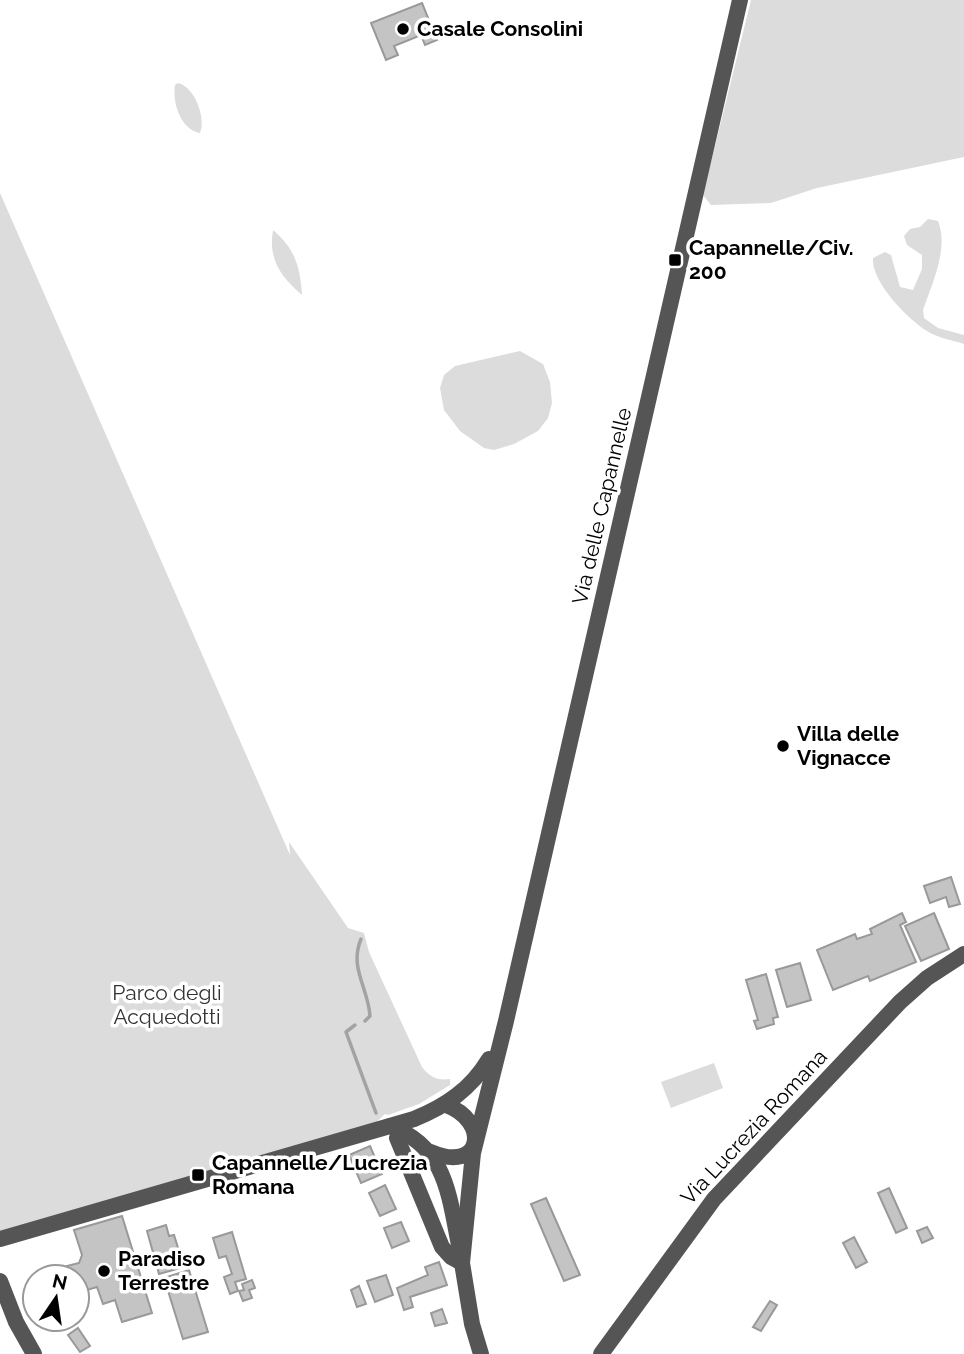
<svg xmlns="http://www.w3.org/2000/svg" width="964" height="1354" font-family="Raleway,sans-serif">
<rect width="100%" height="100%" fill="#fff"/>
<g fill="#dcdcdc">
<polygon points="751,0 964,0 964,157 817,188 771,203 711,205 703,195"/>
<path d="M178,83C195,87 206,118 200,133C181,130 172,103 175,85Z"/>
<path d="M0,193L290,855L289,842L348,928L364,933L369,952L422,1067C430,1077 437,1081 450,1079V1085L419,1104L388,1115L385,1114L373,1125L0,1234Z"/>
<path d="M928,219L938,221C949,248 932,284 923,310L924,318L938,328L964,335V344C952,340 938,338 927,331C908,319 871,282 873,258L885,252L891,255L900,287L913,290L922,269V255L907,245L904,236L910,229L920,227Z"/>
<path d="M273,230C295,249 300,266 302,295C281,277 268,260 273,230Z"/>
<polygon points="520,351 543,364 550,382 552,403 548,418 538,431 514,444 494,450 484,448 460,431 444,410 440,388 444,375 455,366"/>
<polygon points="714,1063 723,1088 671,1108 661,1082"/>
</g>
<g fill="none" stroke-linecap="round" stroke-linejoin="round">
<g stroke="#a3a3a3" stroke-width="3.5">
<path d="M361,939C349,968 368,987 370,1016L365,1021"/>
<polyline points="355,1025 346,1032 376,1113"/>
</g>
</g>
<g fill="#c4c4c4" stroke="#999" stroke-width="2">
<polygon points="422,3 437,40 425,45 421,35 394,46 398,55 386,60 371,23"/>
<polygon points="951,877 960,904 949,907 946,897 930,903 924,886"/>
<polygon points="902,913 906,922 900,925 916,962 870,981 868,976 833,990 817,950 855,934 857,939 872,934 870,929"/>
<polygon points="934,913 949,949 921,961 905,926"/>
<polygon points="800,963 811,1000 787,1007 776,970"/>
<polygon points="766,974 778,1017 773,1018 774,1024 757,1029 754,1021 758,1020 746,980"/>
<polygon points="370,1146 382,1174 361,1183 349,1155"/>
<polygon points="385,1185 396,1209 380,1216 369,1193"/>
<polygon points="889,1188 907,1228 896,1233 878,1193"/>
<polygon points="546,1198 580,1275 564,1281 531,1204"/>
<polygon points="122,1216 152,1313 122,1322 115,1300 103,1304 97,1287 77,1293 77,1277 68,1277 67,1266 79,1263 82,1255 74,1230"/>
<polygon points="401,1222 409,1241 392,1248 384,1228"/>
<polygon points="166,1225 169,1236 174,1235 184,1267 159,1274 147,1231"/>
<polygon points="927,1227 933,1238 922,1243 917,1231"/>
<polygon points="232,1232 246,1279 235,1282 238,1291 230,1294 224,1277 232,1274 226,1256 219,1258 213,1238"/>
<polygon points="854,1237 867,1262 856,1268 843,1243"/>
<polygon points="439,1262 447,1285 410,1297 413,1307 404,1310 397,1288 428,1275 425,1267"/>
<polygon points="189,1270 208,1332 183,1339 164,1278"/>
<polygon points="386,1275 393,1295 375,1302 367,1281"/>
<polygon points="252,1280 255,1288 249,1290 252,1298 243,1301 239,1291 244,1290 242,1284"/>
<polygon points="359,1286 366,1304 357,1307 351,1290"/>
<polygon points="770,1301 777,1305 761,1331 753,1327"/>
<polygon points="442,1309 447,1323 435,1326 431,1313"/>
<polygon points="78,1328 90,1346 80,1352 68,1335"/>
</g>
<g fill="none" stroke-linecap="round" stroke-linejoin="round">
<g stroke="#555" stroke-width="16">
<path d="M390,1126C447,1147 449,1197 460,1250"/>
<polyline points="397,1138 442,1247 451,1257 462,1263"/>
<path d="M431,1152C483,1174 490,1121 446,1105"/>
<path d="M0,1239L414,1119C446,1106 471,1089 489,1059"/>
<polyline points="0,1281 16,1322 34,1354"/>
<polyline points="481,1354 472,1324 462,1263 473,1153 506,1021 740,0"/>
<polyline points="601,1354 714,1199 900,1002 927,978 964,954"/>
</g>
</g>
<g fill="#000" stroke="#fff" stroke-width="2.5">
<circle cx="403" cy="29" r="7"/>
<rect x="668" y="253" width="14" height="14" rx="3.5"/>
<circle cx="783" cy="746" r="7"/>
<rect x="191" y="1168" width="14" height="14" rx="3.5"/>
<circle cx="104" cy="1271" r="7"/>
</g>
<g text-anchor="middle" stroke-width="7" stroke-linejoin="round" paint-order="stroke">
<g font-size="21" font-weight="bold" fill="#000" stroke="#fff" text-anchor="start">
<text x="417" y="36">Casale Consolini</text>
<text x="689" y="255">Capannelle/Civ.<tspan x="689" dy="24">200</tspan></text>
<text x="797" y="741">Villa delle<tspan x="797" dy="24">Vignacce</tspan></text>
<text x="212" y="1170">Capannelle/Lucrezia<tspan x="212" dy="24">Romana</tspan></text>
<text x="118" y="1266">Paradiso<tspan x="118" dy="24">Terrestre</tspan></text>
</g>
<g font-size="21" fill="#000" stroke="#fff">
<text transform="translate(602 506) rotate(-77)" y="7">Via delle Capannelle</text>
<text transform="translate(754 1127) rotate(-47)" y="7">Via Lucrezia Romana</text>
</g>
<g font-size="21" fill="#333" stroke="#fff">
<text x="167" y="1000">Parco degli<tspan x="167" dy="24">Acquedotti</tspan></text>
</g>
</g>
<g transform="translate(56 1298) rotate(13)"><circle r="33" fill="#ffffff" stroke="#999999" stroke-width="2"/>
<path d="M0-5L12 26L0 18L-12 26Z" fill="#000000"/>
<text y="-10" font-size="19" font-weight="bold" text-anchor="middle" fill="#000000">N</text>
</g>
</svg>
